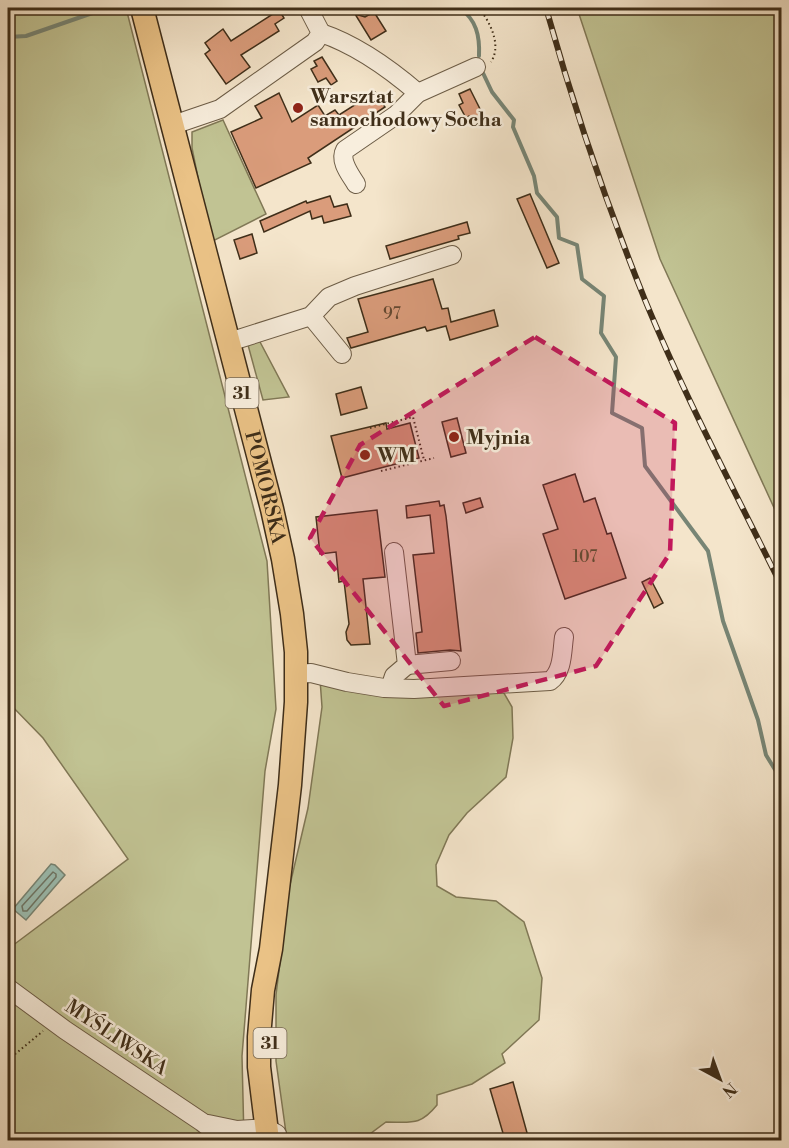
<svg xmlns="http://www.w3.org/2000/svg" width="789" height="1148" font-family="'Libre Bodoni',serif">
<rect width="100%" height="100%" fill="#f4e5cb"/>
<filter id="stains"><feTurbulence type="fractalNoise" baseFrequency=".00333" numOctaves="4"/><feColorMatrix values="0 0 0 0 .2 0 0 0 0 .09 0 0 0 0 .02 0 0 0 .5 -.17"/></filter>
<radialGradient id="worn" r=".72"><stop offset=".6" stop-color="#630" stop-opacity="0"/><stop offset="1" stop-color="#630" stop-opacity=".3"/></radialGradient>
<g fill="#c1c393" stroke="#807856" stroke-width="1.5">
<polygon points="8,8 126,8 267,561 276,709 265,771 242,1056 244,1140 8,1140 8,949 128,859 43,738 8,702"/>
<polygon points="577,8 781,8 781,523 660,259"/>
<polygon points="223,120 266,214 211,242 192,148 192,132"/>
<polygon points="259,340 289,397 263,400 248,345"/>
<path d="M320,679L501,688L512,707L513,738L506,777L467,813L449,835L436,865L437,886L456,897L496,901L524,922L542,978L539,1020L502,1054L505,1063L472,1084L437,1095V1105C420,1126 412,1122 386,1122L370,1134L369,1140H287L276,1061V995L289,889L308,808L322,707Z"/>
</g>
<polygon fill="#9cbfb3" stroke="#778575" stroke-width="1.5" points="51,864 55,865 65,875 26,920 13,909"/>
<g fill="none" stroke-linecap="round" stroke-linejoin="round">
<polygon stroke="#6e7666" stroke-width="1.5" points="53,872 56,874 56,877 27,911 23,911 22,906"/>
<g stroke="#778575" stroke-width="4">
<path d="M460,8C476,20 480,35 479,56"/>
<polyline points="8,37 26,36 107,8"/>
<polyline points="483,73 492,92 514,120 513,127 534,176 537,193 557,217 559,238 577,245 582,279 604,296 601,333 616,357 612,413 642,428 645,466 708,551 723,621 758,720 766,755 782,781"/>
</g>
</g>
<g fill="#da9c7b" stroke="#3f2e19" stroke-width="1.5">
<polygon points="279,10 284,18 275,24 279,31 241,55 250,67 226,84 205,54 210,50 205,43 223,29 231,41"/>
<polygon points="374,12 386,31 371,40 355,14 365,17"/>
<polygon points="322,57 337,81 331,85 326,78 318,82 311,69 317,66 314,61"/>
<polygon points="470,89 483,115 472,120 469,116 466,118 459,105 463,103 459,94"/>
<polygon points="375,92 385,107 308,158 311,163 256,188 231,132 262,118 255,106 279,93 292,122 318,105 325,116 335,110 339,115"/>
<polygon points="530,194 559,263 547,268 517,199"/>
<polygon points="330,196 334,207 347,204 351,216 324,223 322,216 312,219 310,211 264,232 260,221 306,201 307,203"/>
<polygon points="467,222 470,233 458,236 459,239 390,259 386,246"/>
<polygon points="252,234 257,253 240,259 234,240"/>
<polygon points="433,279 442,309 448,308 451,322 494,310 498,326 450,340 446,326 427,331 425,327 351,348 347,338 368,332 358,299"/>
<polygon points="361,387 367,408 341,415 336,394"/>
<polygon points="457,418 466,453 451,457 442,422"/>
<polygon points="386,423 387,429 410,423 419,458 342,478 331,436"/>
<polygon points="575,474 584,502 595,498 607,534 611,533 626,578 565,599 543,534 558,529 543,485"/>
<polygon points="480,498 483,507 466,513 463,503"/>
<polygon points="439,501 440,506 444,505 446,516 461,651 450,650 418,653 416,633 422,632 413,555 434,553 430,515 407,518 406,506"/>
<polygon points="377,510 385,577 363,579 370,644 351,645 347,640 346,632 349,624 344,581 339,582 336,552 320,554 316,517"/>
<polygon points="650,578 663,603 654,608 642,582"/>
<polygon points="513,1082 529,1140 505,1140 490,1089"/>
</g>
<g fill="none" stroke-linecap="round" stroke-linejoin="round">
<g stroke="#6c5c46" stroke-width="20">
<g id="minor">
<path d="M321,33C357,45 390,69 418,93"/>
<polyline points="173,125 220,109 315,42 321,33 308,8"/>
<path d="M356,184C350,174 339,161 345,150L396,115L418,93L476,67"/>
<polyline points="311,316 342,354"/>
<polyline points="229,342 311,316 329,297 355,286 452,255"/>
<polyline points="407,665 451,661"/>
<path d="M296,674L311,673L347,682L384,688L414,689L550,681C563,672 562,651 564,637"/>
<polyline points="390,688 394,676 407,665 394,552"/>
<polyline points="8,988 65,1030 202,1122 225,1140"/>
<polyline points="208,1124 237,1130 266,1128 277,1134"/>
</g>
</g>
<g stroke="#3f2e19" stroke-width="25">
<g id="major">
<path id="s1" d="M142,8L272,509L283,559L292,614L296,652V702L290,785L271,949L263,990L259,1037V1067L268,1140"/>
</g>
</g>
<g stroke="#3f2e19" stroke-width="2" stroke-dasharray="1.5 3" stroke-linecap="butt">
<path d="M479,8C490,22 502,45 491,62"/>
<polyline points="370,428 413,417 424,460"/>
<polyline points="381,471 434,458"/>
<polyline points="8,1060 43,1031"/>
</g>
<use href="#minor" stroke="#f8eedd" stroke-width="18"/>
<use href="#major" stroke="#eac286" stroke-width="22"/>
<g stroke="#3f2e19" stroke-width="6">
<path id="rail" d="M546,8C574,108 606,203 645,300C685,397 735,492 782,587"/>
</g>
<use href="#rail" stroke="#f8eedd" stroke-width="4" stroke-dasharray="11" stroke-linecap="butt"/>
</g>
<path fill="#c2185b" fill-opacity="0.2" stroke="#c2185b" stroke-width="4.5" stroke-dasharray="12 8" stroke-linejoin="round" d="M535,337L675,423L670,553L596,666L444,706L310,538L360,445Z"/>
<g fill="#8f2418" stroke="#f8eedd" stroke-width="2">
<circle cx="298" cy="108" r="6"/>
<circle cx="454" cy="437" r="6"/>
<circle cx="365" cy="455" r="6"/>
</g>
<g text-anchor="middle" stroke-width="5" stroke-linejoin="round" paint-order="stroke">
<g font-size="16" fill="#664a32">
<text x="392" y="319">97</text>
<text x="585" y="562">107</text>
</g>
<g fill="#f8eedd" stroke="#766854" stroke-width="1.5">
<rect x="225.5" y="378" width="33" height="30" rx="4.5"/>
<rect x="253.5" y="1028" width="33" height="30" rx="4.5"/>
</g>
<g font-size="18" font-weight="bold" fill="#3f2e19">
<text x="242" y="399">31</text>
<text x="270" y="1049">31</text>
</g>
<g font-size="20" font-weight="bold" fill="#3f2e19" stroke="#f8eedd" text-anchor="start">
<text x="310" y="103">Warsztat<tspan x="310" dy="23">samochodowy Socha</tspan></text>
<text x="466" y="444">Myjnia</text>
<text x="377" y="462">WM</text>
</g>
<g font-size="20" fill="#3f2e19" stroke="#f8eedd">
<text dy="7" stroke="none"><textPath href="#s1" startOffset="495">POMORSKA</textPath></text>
<text transform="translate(117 1037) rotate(34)" y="7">MYŚLIWSKA</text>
</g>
</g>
<rect width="789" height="1148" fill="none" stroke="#f4e5cb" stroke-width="30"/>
<rect x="9" y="9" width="771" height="1130" fill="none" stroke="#3f2e19" stroke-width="3"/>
<rect x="15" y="15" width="759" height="1118" fill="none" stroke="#3f2e19" stroke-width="1.5"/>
<g transform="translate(720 1079) rotate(139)" stroke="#f8eedd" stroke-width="4.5" paint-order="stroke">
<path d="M0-4.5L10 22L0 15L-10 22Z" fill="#3f2e19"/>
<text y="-9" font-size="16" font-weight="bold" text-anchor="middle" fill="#3f2e19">N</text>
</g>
<rect width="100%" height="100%" filter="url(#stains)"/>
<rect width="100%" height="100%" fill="url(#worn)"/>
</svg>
